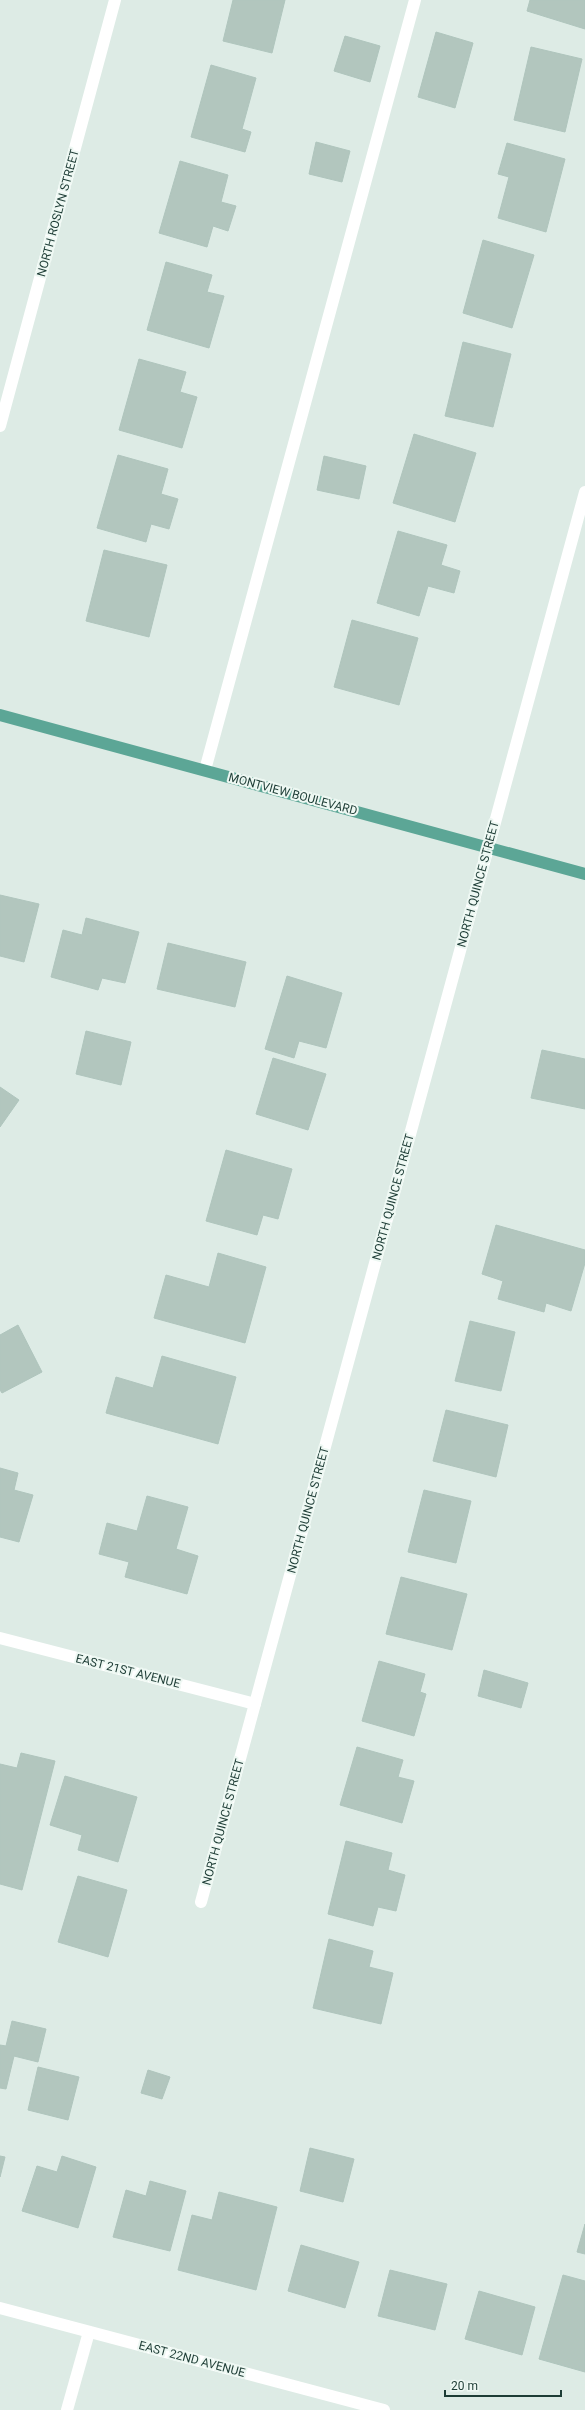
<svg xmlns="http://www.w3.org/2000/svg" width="585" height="2410" font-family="Roboto,sans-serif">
<rect width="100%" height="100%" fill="#ddebe5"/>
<g fill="#b2c6be" stroke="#afc5bd">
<polygon points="233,0 285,0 272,53 223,41"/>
<polygon points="530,0 585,0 585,29 527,11"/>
<polygon points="436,32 473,43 455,108 418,97"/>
<polygon points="345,36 380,46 370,82 334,71"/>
<polygon points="531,47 582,59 565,132 514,120"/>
<polygon points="211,65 256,78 242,129 251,132 245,152 191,137"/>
<polygon points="316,142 350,151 342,182 309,174"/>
<polygon points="507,143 565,159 546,232 498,218 509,177 498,174"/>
<polygon points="180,161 228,175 221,202 236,206 228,231 213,226 207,247 159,233"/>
<polygon points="483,240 534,255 512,328 463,313"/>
<polygon points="166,262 212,275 207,292 224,296 209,348 147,330"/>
<polygon points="463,342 511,354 493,427 445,416"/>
<polygon points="139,359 186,372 180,392 197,397 182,448 119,430"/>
<polygon points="414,434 476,453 455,522 393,503"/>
<polygon points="118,455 168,469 161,494 178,499 169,529 151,524 146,542 97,528"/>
<polygon points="324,456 366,466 359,499 317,490"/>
<polygon points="398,531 447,545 441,565 460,571 454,593 428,586 419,616 377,603"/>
<polygon points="104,550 167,565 149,637 86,621"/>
<polygon points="352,620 418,638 399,705 334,687"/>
<polygon points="0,895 39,904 24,962 0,956"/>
<polygon points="86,918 139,932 125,983 102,978 98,990 51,977 63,930 82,935"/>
<polygon points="168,943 246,962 235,1007 157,989"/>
<polygon points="287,976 342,993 326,1048 299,1041 294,1058 265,1049"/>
<polygon points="86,1031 131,1042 121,1085 76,1074"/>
<polygon points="542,1050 585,1059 585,1109 531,1098"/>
<polygon points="273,1058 326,1074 308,1130 256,1114"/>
<polygon points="0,1087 19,1100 0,1127"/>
<polygon points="226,1150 292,1169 278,1219 263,1215 257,1235 206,1221"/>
<polygon points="496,1225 585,1250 585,1263 571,1311 546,1303 544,1312 498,1299 503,1281 482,1274"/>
<polygon points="218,1253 266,1267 245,1343 154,1318 166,1275 209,1287"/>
<polygon points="470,1321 515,1332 501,1391 455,1381"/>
<polygon points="18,1325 42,1372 2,1393 0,1390 0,1335"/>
<polygon points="162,1356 236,1377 218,1444 106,1413 116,1377 153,1388"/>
<polygon points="446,1410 508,1425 496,1477 433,1461"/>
<polygon points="0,1468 18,1473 14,1490 33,1495 19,1542 0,1537"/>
<polygon points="424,1490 471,1501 456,1563 408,1552"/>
<polygon points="147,1496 188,1507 176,1549 198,1556 187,1594 125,1577 129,1562 99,1554 107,1523 137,1531"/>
<polygon points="401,1577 467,1594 452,1650 386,1634"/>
<polygon points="379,1661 425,1674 420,1692 426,1694 414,1736 362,1721"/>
<polygon points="484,1670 528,1683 521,1708 478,1696"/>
<polygon points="357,1747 403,1760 398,1777 414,1781 402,1823 340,1805"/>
<polygon points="21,1753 55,1761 22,1890 0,1884 0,1764 17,1768"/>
<polygon points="65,1776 137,1797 118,1862 78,1850 82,1835 50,1825"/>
<polygon points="346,1841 392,1853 388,1870 405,1875 396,1911 378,1907 373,1926 328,1914"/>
<polygon points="78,1876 127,1890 108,1957 58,1942"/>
<polygon points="329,1939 373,1951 369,1967 393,1973 381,2024 313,2008"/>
<polygon points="12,2021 46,2029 38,2062 14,2056 6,2089 0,2088 0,2045 6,2046"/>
<polygon points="38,2067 79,2077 68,2120 28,2110"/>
<polygon points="148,2070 170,2077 162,2099 141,2093"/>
<polygon points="310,2148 354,2159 343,2202 300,2191"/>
<polygon points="0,2156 5,2157 0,2177"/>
<polygon points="62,2156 96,2167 78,2228 22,2211 37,2166 57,2172"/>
<polygon points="150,2181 186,2191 170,2251 113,2237 126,2190 146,2196"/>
<polygon points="219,2192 277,2207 256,2290 178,2270 192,2215 212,2220"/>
<polygon points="585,2224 585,2254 577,2252"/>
<polygon points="301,2245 359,2262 345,2308 288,2291"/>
<polygon points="390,2270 447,2284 435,2330 378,2316"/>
<polygon points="563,2275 585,2281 585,2372 539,2359"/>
<polygon points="479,2291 535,2307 522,2355 465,2339"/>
</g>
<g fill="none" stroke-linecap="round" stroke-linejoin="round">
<g stroke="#fff" stroke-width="12">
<polyline points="0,426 115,0"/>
<polyline points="205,770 415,0"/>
<polyline points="0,1638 255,1704"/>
<polyline points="201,1902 585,492"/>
<polyline points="0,2308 384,2410"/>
<polyline points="67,2410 89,2332"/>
</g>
<polyline stroke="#5ca696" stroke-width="12" points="0,715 585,874"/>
</g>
<g text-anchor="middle" stroke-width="4" stroke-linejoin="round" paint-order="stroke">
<g font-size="12" fill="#1d3c35" stroke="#eef8f3">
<text transform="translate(58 213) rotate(-75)" y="4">NORTH ROSLYN STREET</text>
<text transform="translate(293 794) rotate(15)" y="4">MONTVIEW BOULEVARD</text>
<text transform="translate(478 884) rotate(-75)" y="4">NORTH QUINCE STREET</text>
<text transform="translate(393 1197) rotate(-75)" y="4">NORTH QUINCE STREET</text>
<text transform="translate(308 1510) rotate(-75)" y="4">NORTH QUINCE STREET</text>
<text transform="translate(128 1671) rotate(14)" y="4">EAST 21ST AVENUE</text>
<text transform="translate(223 1822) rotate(-75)" y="4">NORTH QUINCE STREET</text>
<text transform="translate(192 2359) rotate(15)" y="4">EAST 22ND AVENUE</text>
</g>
</g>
<path d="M445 2390v6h116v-6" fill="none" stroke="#1d3c35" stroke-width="2"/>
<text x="451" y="2390" font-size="12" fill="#1d3c35" stroke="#eef8f3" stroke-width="3" paint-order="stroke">20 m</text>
</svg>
